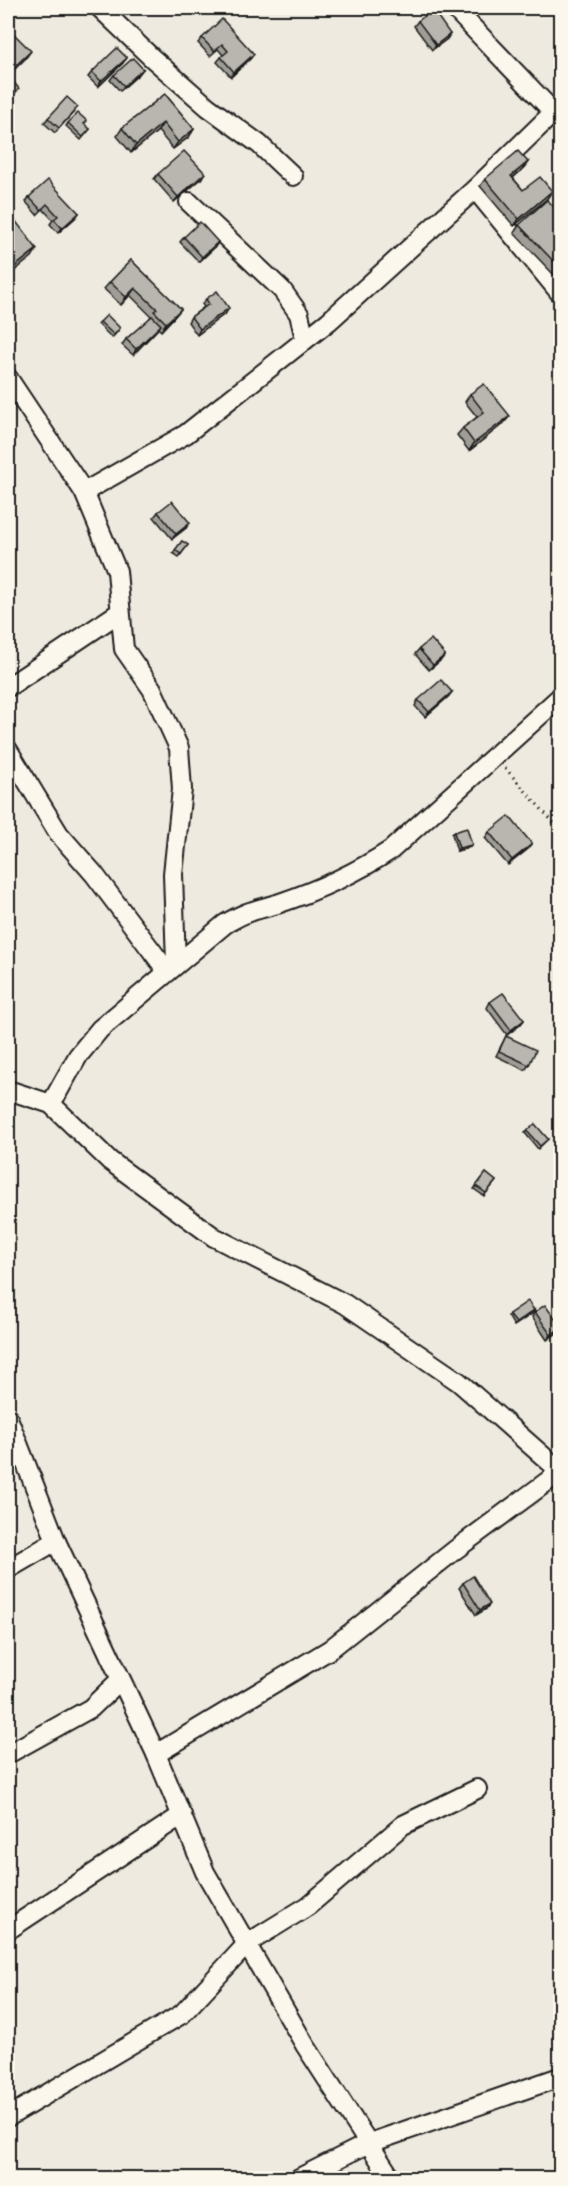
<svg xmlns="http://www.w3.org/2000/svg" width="568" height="2186" font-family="'Architects Daughter',sans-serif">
<rect width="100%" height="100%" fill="#eeeadf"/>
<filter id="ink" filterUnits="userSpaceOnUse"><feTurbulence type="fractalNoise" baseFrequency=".0167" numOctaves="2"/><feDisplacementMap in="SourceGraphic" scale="12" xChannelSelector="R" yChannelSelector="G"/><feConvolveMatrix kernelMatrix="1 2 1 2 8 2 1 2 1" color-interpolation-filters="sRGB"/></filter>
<g filter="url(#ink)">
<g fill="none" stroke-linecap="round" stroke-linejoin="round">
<g stroke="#1c1c1c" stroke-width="22">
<g id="minor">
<polyline points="100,8 151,57 208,107 259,144 293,176"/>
<polyline points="454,8 560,119"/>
<polyline points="475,189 560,293"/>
<polyline points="189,202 282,290 299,314 305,339"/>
<polyline points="8,378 84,492 117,571 124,649 152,689 179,748 182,789 173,874 176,964"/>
<polyline points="84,492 186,434 329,321 475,189 554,112"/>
<polyline points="8,687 120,612"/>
<polyline points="8,750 59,834 94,874 167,971"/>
<polyline points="8,1090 51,1104 110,1161 214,1237 345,1304 459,1382 560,1471"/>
<path d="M51,1104L78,1056L100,1029L225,924C247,911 253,911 277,904C316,891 356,873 391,850L560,697"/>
<polyline points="8,1418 56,1541 156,1754 205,1872 305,2045 391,2178"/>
<polyline points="8,1569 56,1541"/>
<polyline points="8,1754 91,1708 120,1680"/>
<polyline points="156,1754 329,1650 455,1550 560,1472"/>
<polyline points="8,1930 182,1815"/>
<polyline points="8,2117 182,2014 248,1943 308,1906 403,1825 477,1789"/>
<polyline points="299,2178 367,2144 560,2077"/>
</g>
</g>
<polyline stroke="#1c1c1c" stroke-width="3" stroke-dasharray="1.5 4.5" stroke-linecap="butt" points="505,768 560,830"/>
<use href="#minor" stroke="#fbf7ec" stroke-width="18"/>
</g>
<g fill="#9f9d96" stroke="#1c1c1c" stroke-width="1.5">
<polygon points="418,21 450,34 447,39 432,50 414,26"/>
<polygon points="202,38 254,54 250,59 231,77 217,62 223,55 218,49 210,56 198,43"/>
<polygon points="123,63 98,87 88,77 92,72"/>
<polygon points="143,69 139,74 120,91 110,80 114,75"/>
<polygon points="8,85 17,91 11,96 8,92"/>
<polygon points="165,94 194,129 189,137 173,149 158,131 131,153 117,136 122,128"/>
<polygon points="74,112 55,133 44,123 48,118"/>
<polygon points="68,123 85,125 90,129 81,140 66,126"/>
<polygon points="528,162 522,170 513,178 523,190 547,199 514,226 480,186 485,179"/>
<polygon points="158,174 201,179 174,202 154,179"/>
<polygon points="29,197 79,213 75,218 58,233 50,224 53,220 43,209 37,215 26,202"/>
<polygon points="561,214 561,234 557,238 561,242 561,273 556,277 514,233 519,225"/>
<polygon points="184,237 218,242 215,247 199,262 180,242"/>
<polygon points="131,260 181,309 175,316 161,331 158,328 133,355 122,345 126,339 149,319 151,316 130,295 121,305 104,289 110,282"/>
<polygon points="206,299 226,313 197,335 188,322 191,317 204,307 202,304"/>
<polygon points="100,322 118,331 112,338 98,324"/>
<polygon points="470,394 504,423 469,451 457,435 463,428 477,417 465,402"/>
<polygon points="158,512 186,528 172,539 154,517"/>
<polygon points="561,536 561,543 557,540"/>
<polygon points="182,541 188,545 179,557 173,553"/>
<polygon points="419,649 445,655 441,660 429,670 415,654"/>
<polygon points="452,692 448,697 425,717 415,706 418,700"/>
<polygon points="454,832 472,845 470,847 457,851 452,834"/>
<polygon points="489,832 532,844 528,849 508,865 485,838"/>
<polygon points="490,1002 524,1020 520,1025 507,1035 487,1008"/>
<polygon points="506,1036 529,1065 525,1070 496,1056"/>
<polygon points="527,1131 548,1139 538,1149 525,1133"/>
<polygon points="486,1173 496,1181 484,1196 474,1189"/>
<polygon points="534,1310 533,1313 514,1326 508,1316 509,1314"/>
<polygon points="535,1312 561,1328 557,1333 547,1340 532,1317"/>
<polygon points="463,1583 486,1609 476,1615 459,1588"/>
</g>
<g fill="#827f7a" stroke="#1c1c1c" stroke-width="1.5">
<polygon points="450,34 447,39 432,50 436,45"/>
<polygon points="31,51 25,59 8,76 8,73"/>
<polygon points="254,54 250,59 231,77 234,72"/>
<polygon points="127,58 123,63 98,87 101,81"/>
<polygon points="143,69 139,74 120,91 124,86"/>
<polygon points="163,123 158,131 131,153 136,145"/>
<polygon points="194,129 189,137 173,149 178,142"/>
<polygon points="528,162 522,170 506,183 511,176"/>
<polygon points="205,173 201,179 174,202 178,197"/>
<polygon points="552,191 547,199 514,226 519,219"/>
<polygon points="79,213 75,218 58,233 62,228"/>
<polygon points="218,242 215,247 199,262 202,257"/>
<polygon points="37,249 32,257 8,276 8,272"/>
<polygon points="135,288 130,295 121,305 126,297"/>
<polygon points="229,308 226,313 197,335 200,329"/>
<polygon points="181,309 175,316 161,331 166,323"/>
<polygon points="161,325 157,330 133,355 136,349"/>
<polygon points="510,416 504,423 469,451 474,443"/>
<polygon points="190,523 186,528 172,539 176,534"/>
<polygon points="445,655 441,660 429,670 433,665"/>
<polygon points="452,692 448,697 425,717 429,712"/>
<polygon points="532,844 528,849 508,865 512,860"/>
<polygon points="472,845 470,847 457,851 459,848"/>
<polygon points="524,1020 520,1025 507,1035 511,1030"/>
<polygon points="534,1310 533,1313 514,1326 516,1323"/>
<polygon points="561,1328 557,1333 547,1340 551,1335"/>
<polygon points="490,1604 486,1609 476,1615 480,1610"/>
</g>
<g fill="#b9b6af" stroke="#1c1c1c" stroke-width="1.5">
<polygon points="433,10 450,34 436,45 418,21"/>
<polygon points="222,19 254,54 234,72 221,57 228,51 222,44 214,51 202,38"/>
<polygon points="14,34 31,51 8,73 8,40"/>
<polygon points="117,48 127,58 101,81 92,72"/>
<polygon points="133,58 143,69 124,86 114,75"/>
<polygon points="13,81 19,89 13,94 8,87 8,85"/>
<polygon points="165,94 194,129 178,142 163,123 136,145 122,128"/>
<polygon points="67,97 78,107 59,128 48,118"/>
<polygon points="78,113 87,121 84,124 90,129 83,137 68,123"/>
<polygon points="184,151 205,173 178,197 158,174"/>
<polygon points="518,151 528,162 511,176 523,190 540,177 552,191 519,219 485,179"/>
<polygon points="48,180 79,213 62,228 54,219 58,216 47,204 41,210 29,197"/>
<polygon points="547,200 561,214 561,231 555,236 561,242 561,269 519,225"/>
<polygon points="8,211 37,249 8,272"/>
<polygon points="200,222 218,242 202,257 184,237"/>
<polygon points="131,260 181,309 166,323 154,311 157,309 135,288 126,297 110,282"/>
<polygon points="217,291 229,308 200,329 191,317 209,304 206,299"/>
<polygon points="107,315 120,328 114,335 100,322"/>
<polygon points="152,316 161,325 136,349 126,339"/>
<polygon points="484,384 510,416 474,443 463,428 484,412 470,394"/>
<polygon points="172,501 190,523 176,534 158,512"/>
<polygon points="182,541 188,545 181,554 175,550"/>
<polygon points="431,639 445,655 433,665 419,649"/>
<polygon points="441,680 452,692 429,712 418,700"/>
<polygon points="509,816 532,844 512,860 489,832"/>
<polygon points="467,828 472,845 459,848 454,832"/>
<polygon points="503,993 524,1020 511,1030 490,1002"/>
<polygon points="506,1036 536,1050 529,1065 499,1051"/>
<polygon points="535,1124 548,1139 540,1146 527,1131"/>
<polygon points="486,1173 496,1181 486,1193 476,1186"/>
<polygon points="528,1301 534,1310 516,1323 509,1314"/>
<polygon points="545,1305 561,1327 551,1335 535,1312"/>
<polygon points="473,1576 490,1604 480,1610 463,1583"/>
</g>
</g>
<rect width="568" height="2186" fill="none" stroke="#fbf7ec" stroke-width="30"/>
<rect x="15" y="15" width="538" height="2156" fill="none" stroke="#1c1c1c" stroke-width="2" filter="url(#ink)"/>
</svg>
